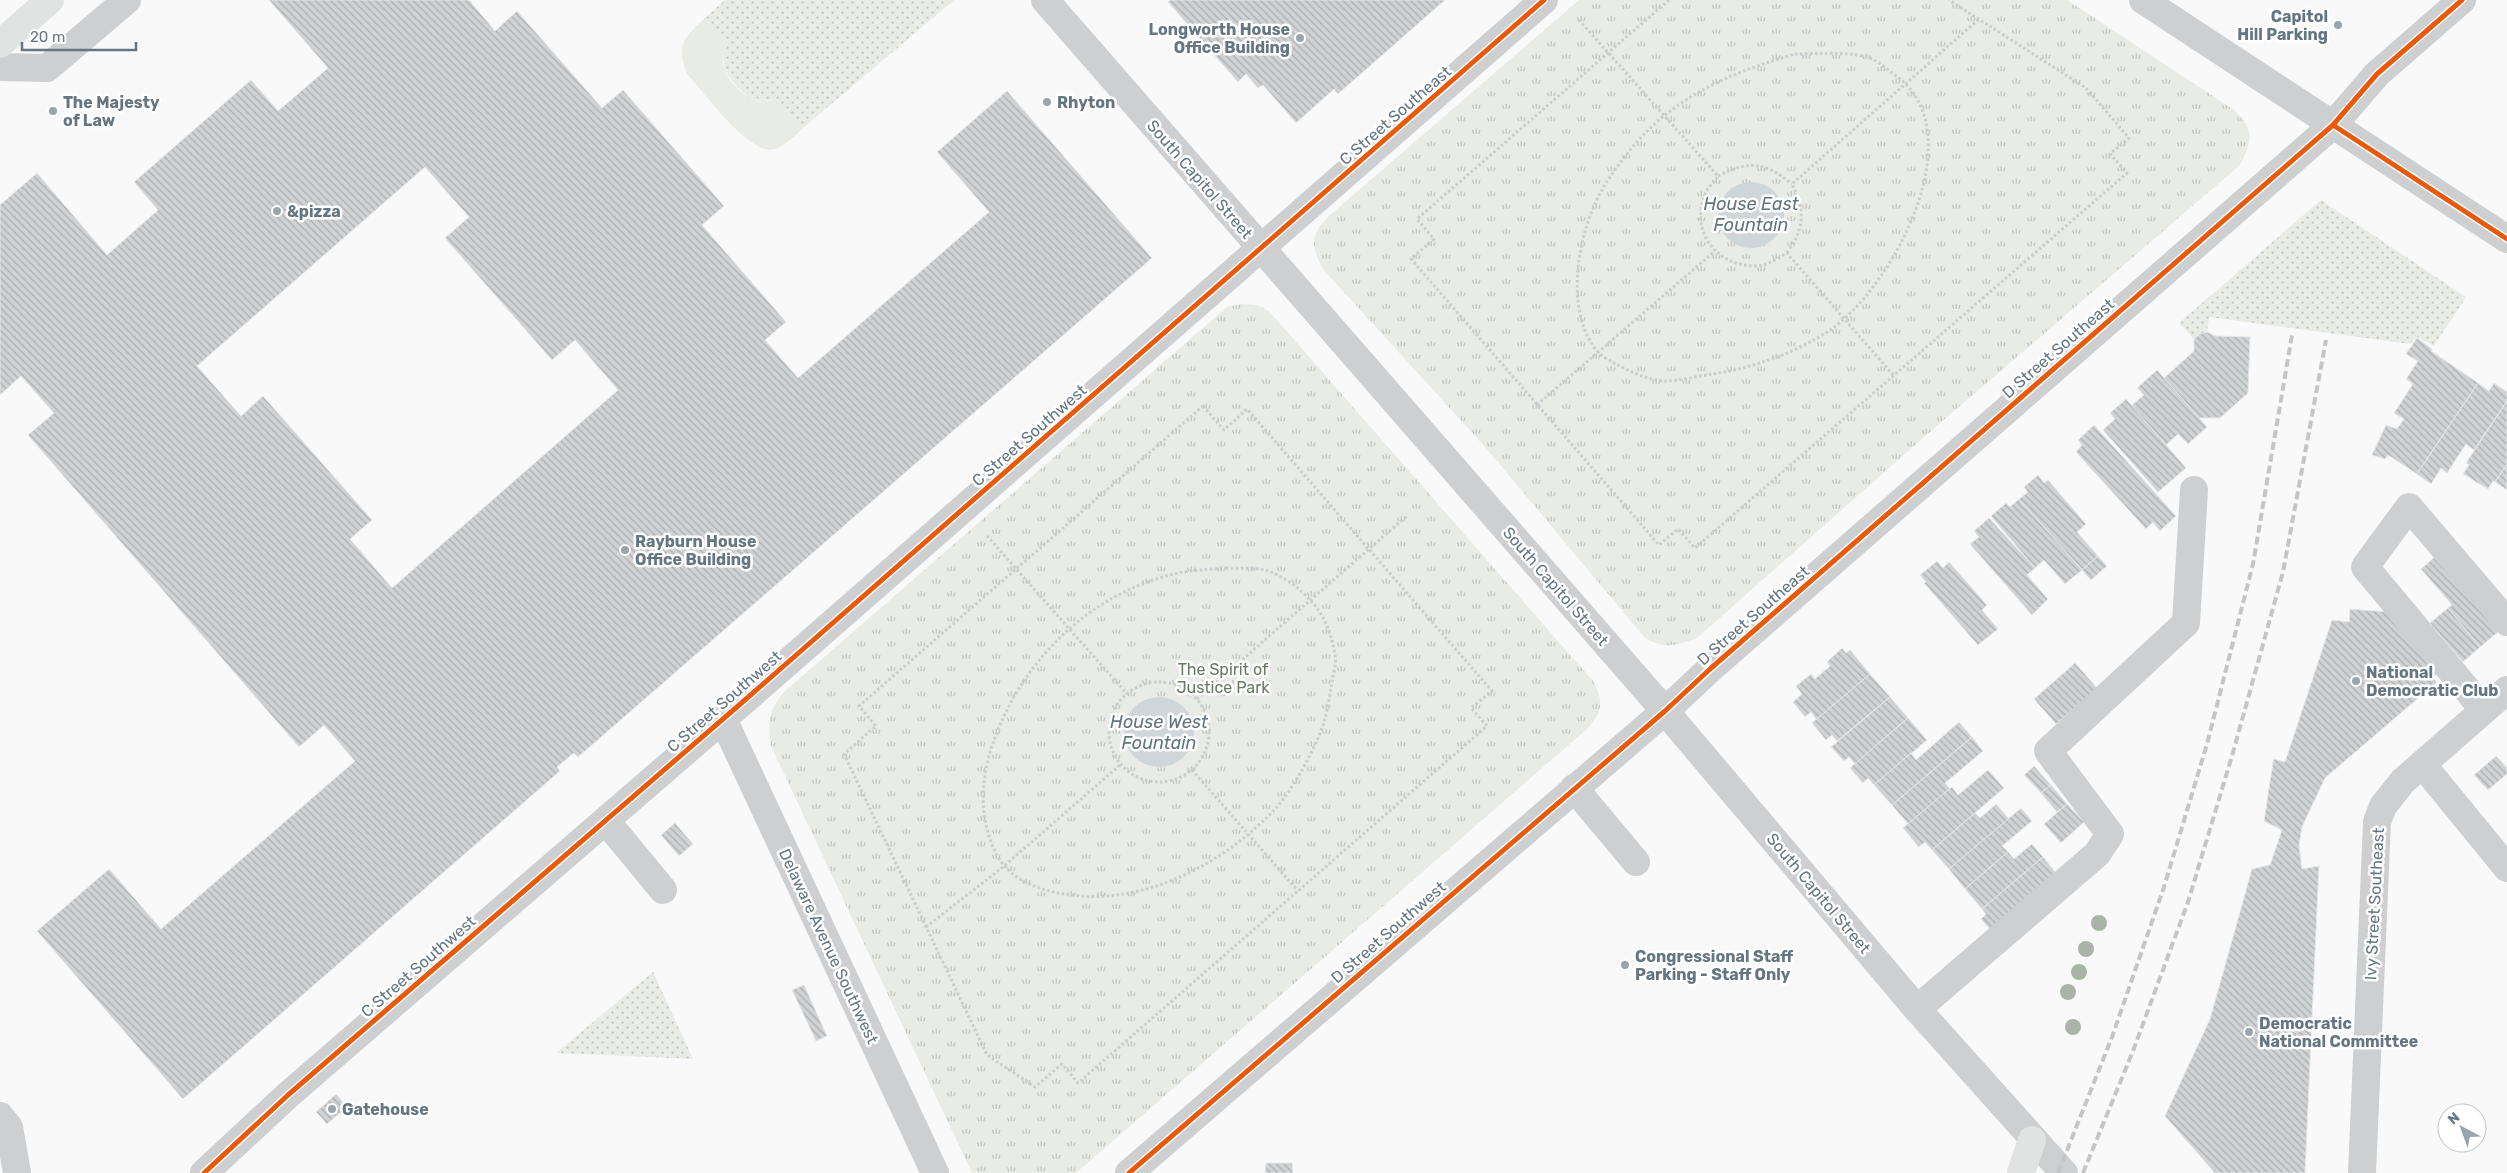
<svg xmlns="http://www.w3.org/2000/svg" width="2507" height="1173" font-family="Rubik,sans-serif">
<defs>
<pattern id="grass-dots" width="8" height="8" patternUnits="userSpaceOnUse" patternTransform="scale(1.25)"><rect width="8" height="8" fill="#e8ebe6"/><path d="M2 2h.1M6 6h.1" fill="none" stroke="#c0c3c0" stroke-width="1.8" stroke-linecap="round"/></pattern>
<pattern id="park-tufts" width="24" height="20" patternUnits="userSpaceOnUse" patternTransform="scale(1.25)"><rect width="24" height="20" fill="#e8ebe6"/><path d="M3 7l-1-3M5 7V3M7 7l1-3M15 17l-1-3M17 17v-4M19 17l1-3" fill="none" stroke="#c0c3c0"/></pattern>
<pattern id="building-back-hatch" width="6" height="6" patternUnits="userSpaceOnUse" patternTransform="scale(1.25)"><rect width="6" height="6" fill="#d0d2d3"/><path d="M-1 5l2 2M0 0l6 6M5-1l2 2" fill="none" stroke="#acafb1"/></pattern>
</defs>
<rect width="100%" height="100%" fill="#f9f9f9"/>
<g fill="url(#grass-dots)">
<polygon points="725,0 954,0 803,128 776,99 762,102 749,98 735,84 724,70 724,53 706,17"/>
<polygon points="2321,200 2466,297 2434,346 2417,337 2410,344 2209,317 2207,332 2200,334 2194,339 2179,323"/>
<polygon points="653,972 693,1059 556,1053"/>
</g>
<g fill="url(#park-tufts)">
<path d="M1579,0H2067L2234,110C2255,129 2252,142 2240,165L1940,423L1697,638C1678,645 1664,650 1645,638L1486,448L1323,269C1310,245 1310,235 1330,215Z"/>
<path d="M1242,304L1257,305L1269,311L1593,681C1604,702 1603,711 1587,729L1076,1173H972L771,746C768,721 768,712 784,692L1227,307Z"/>
</g>
<path fill="#e8ebe6" d="M706,17L728,44C724,52 721,63 725,71C731,84 746,99 760,102C765,103 771,100 776,99L803,128C795,136 786,145 775,149C751,158 703,91 687,74C675,45 685,36 706,17Z"/>
<g fill="#ced6d9">
<circle cx="1751" cy="215" r="33"/>
<circle cx="1159" cy="732" r="35"/>
</g>
<g fill="url(#building-back-hatch)" stroke="#e8e8e8" fill-rule="evenodd">
<path d="M269,0H469L495,31L517,11L602,108L623,90L724,206L702,225L786,322L765,340L798,378L989,212L937,152L1007,91L1152,258L578,757L574,753L557,767L560,771L183,1099L37,931L109,869L161,929L355,761L324,725L299,747L28,435L54,413L21,376L0,395V205L37,173L107,255L158,210L134,182L251,80L278,111L328,68ZM425,167L469,217L445,238L552,360L575,340L618,390L392,588L350,539L372,520L263,396L241,416L197,366Z"/>
<polygon points="1171,0 1445,0 1338,94 1334,89 1296,123 1263,85 1258,88 1246,74 1238,82 1168,2"/>
<polygon points="2207,332 2216,336 2250,337 2248,393 2220,418 2199,418 2164,378 2194,351 2194,339 2200,334"/>
<polygon points="2417,338 2432,349 2431,351 2478,383 2417,474 2388,455 2385,459 2372,455 2386,425 2397,429 2404,419 2394,413 2413,384 2406,379 2418,361 2406,354"/>
<polygon points="2157,370 2207,427 2188,444 2178,434 2166,445 2131,406 2144,395 2137,388"/>
<polygon points="2478,383 2489,391 2494,383 2507,392 2507,401 2474,450 2466,444 2447,473 2441,468 2431,484 2417,474"/>
<polygon points="2126,399 2186,468 2158,492 2103,430 2115,419 2110,413"/>
<polygon points="2507,401 2507,464 2495,482 2493,481 2488,489 2463,474 2469,465 2466,463"/>
<polygon points="2094,425 2176,516 2160,531 2153,522 2146,529 2076,452 2082,445 2078,440"/>
<polygon points="2507,464 2507,490 2495,482"/>
<polygon points="2038,475 2044,483 2048,480 2086,524 2077,532 2098,556 2082,570 2019,499 2028,492 2024,487"/>
<polygon points="2019,499 2082,570 2065,584 2044,560 2035,568 1991,516 2006,503 2010,507"/>
<polygon points="1989,518 2035,568 2027,575 2048,599 2032,615 1970,544 1979,537 1974,531"/>
<polygon points="2439,553 2503,628 2480,647 2448,608 2452,605 2421,569"/>
<polygon points="2098,556 2107,566 2091,580 2082,570"/>
<polygon points="1937,561 1943,568 1949,562 1987,605 1982,610 1998,629 1978,645 1924,583 1926,582 1920,575"/>
<polygon points="2448,608 2480,647 2463,662 2430,623"/>
<polygon points="2350,609 2389,612 2441,669 2433,678 2437,682 2325,778 2302,827 2299,845 2302,869 2319,866 2305,1173 2215,1173 2165,1116 2210,1019 2252,869 2270,865 2282,830 2264,821 2273,762 2274,759 2285,762 2332,620 2349,622"/>
<polygon points="1842,648 1846,653 1850,650 1870,674 1817,720 1811,712 1805,717 1793,702 1802,694 1796,686 1811,674 1815,679 1830,666 1827,662"/>
<polygon points="2075,663 2097,688 2056,724 2034,699"/>
<polygon points="1870,674 1890,697 1837,741 1832,735 1826,740 1812,723"/>
<polygon points="1890,697 1908,718 1855,764 1849,757 1844,761 1831,747"/>
<polygon points="1908,718 1927,740 1874,785 1868,778 1863,783 1850,768"/>
<polygon points="1959,722 1972,737 1892,805 1874,785 1911,753 1916,760"/>
<polygon points="1972,737 1983,751 1945,783 1950,789 1908,824 1892,805"/>
<polygon points="2496,756 2507,768 2507,774 2488,790 2474,775"/>
<polygon points="2034,766 2051,785 2041,793 2024,775"/>
<polygon points="1988,770 2004,788 1932,850 1925,842 1919,847 1903,828 1948,790 1952,787 1958,795"/>
<polygon points="2051,785 2067,804 2057,812 2041,793"/>
<polygon points="1996,804 2009,819 1949,869 1932,850 1975,813 1980,818"/>
<polygon points="2067,804 2084,822 2061,843 2044,824"/>
<polygon points="2021,808 2032,821 2002,846 2008,852 1965,889 1949,869"/>
<polygon points="675,823 693,844 679,856 661,835"/>
<polygon points="2032,844 2043,857 1982,909 1965,889 2008,852 2014,859"/>
<polygon points="2043,857 2055,872 1993,933 1981,919 1986,914 1982,909"/>
<polygon points="804,985 827,1036 816,1041 792,990"/>
<polygon points="336,1094 347,1107 327,1124 316,1112"/>
<polygon points="1266,1163 1292,1163 1293,1173 1265,1173"/>
</g>
<g fill="none" stroke-linecap="round" stroke-linejoin="round">
<g stroke="#cbcccd" stroke-width="3" stroke-dasharray="2.5 2.5" stroke-linecap="butt">
<polyline points="1669,0 1417,219 1434,239 1411,259 1659,545 1678,529 1695,548 2127,173 2110,154 2129,138 2086,88 1949,0"/>
<path d="M1579,20L1718,176C1714,182 1707,188 1705,195C1688,234 1722,272 1763,265C1771,263 1780,257 1787,253L1894,376"/>
<path d="M1795,54C1818,54 1847,51 1870,58C1877,61 1886,68 1892,73C1978,128 1893,290 1827,332C1792,355 1748,369 1707,375C1693,377 1678,381 1664,381C1647,380 1629,371 1614,363C1609,360 1601,356 1597,351C1563,310 1578,231 1603,188C1619,162 1641,134 1665,115C1704,84 1747,68 1795,54Z"/>
<path d="M1718,176C1749,160 1765,162 1792,184"/>
<path d="M1787,253C1805,227 1805,212 1792,184L1979,19"/>
<polyline points="1537,405 1715,251"/>
<polygon points="1203,406 1224,430 1247,409 1492,691 1471,708 1487,726 1078,1083 1062,1064 1035,1087 987,1055 844,754 876,726 859,706"/>
<polyline points="987,536 1127,694"/>
<path d="M1226,568C1238,569 1253,567 1264,570C1277,573 1291,582 1301,591C1321,608 1331,629 1335,655C1337,663 1333,674 1332,682C1330,694 1328,707 1325,719C1318,744 1294,788 1276,808C1226,862 1147,905 1071,895C1045,892 1012,882 998,857C969,804 987,744 1015,695C1048,639 1100,595 1163,577C1183,570 1205,570 1226,568Z"/>
<circle cx="1159" cy="732" r="50"/>
<polyline points="1197,699 1408,515"/>
<polyline points="1192,770 1298,891"/>
<polyline points="926,927 1003,867 1120,765"/>
</g>
<g stroke="#cecfd0" stroke-width="28">
<polyline points="1045,0 1665,711 1917,1009 2064,1173"/>
<polyline points="2143,0 2507,239"/>
<polyline points="0,67 47,68 127,0"/>
<polyline points="2484,710 2365,567 2409,507 2507,622"/>
<polyline points="723,719 935,1173"/>
<polyline points="2422,764 2507,868"/>
<polyline points="1574,788 1636,862"/>
<polyline points="606,821 663,890"/>
<polyline points="1917,1009 2097,854 2110,834 2048,751 2186,623 2194,490"/>
<polyline points="0,1116 9,1127 17,1173"/>
<polyline points="204,1173 288,1095 738,706 1544,0"/>
<polyline points="1129,1173 1665,711 1710,669 2333,125 2377,74 2462,0"/>
<polyline points="2362,1173 2377,822 2383,806 2403,781 2507,690"/>
</g>
<g stroke="#e1e2e2" stroke-width="28">
<polyline points="0,44 50,0"/>
<polyline points="2021,1173 2032,1140"/>
</g>
<g stroke="#c3c5c6" stroke-width="4" stroke-dasharray="8 4" stroke-linecap="butt">
<polyline points="2058,1173 2112,1037 2164,887 2207,744 2253,564 2292,335"/>
<polyline points="2083,1173 2133,1051 2188,902 2232,756 2283,572 2326,340"/>
</g>
<g stroke="#fff" stroke-width="8">
<g id="cycleway">
<polyline points="2333,125 2507,239"/>
<polyline points="204,1173 288,1095 738,706 1544,0"/>
<polyline points="1129,1173 1665,711 1710,669 2333,125 2377,74 2462,0"/>
</g>
</g>
<use href="#cycleway" stroke="#e8590c" stroke-width="5"/>
</g>
<g fill="#a9b3a7">
<circle cx="2099" cy="923" r="8"/>
<circle cx="2086" cy="949" r="8"/>
<circle cx="2079" cy="972" r="8"/>
<circle cx="2068" cy="992" r="8"/>
<circle cx="2073" cy="1027" r="8"/>
</g>
<g fill="#99a4ac" stroke="#fff" stroke-width="2">
<circle cx="2338" cy="25" r="5"/>
<circle cx="1300" cy="38" r="5"/>
<circle cx="1047" cy="102" r="5"/>
<circle cx="53" cy="111" r="5"/>
<circle cx="277" cy="211" r="5"/>
<circle cx="625" cy="550" r="5"/>
<circle cx="2356" cy="681" r="5"/>
<circle cx="1625" cy="965" r="5"/>
<circle cx="2249" cy="1032" r="5"/>
<circle cx="332" cy="1109" r="5"/>
</g>
<g text-anchor="middle" stroke-width="5" stroke-linejoin="round" paint-order="stroke">
<g font-size="16" font-weight="bold" fill="#657683" stroke="#fff" text-anchor="start">
<text x="2328" y="22" text-anchor="end">Capitol<tspan x="2328" dy="18">Hill Parking</tspan></text>
<text x="1290" y="35" text-anchor="end">Longworth House<tspan x="1290" dy="18">Office Building</tspan></text>
<text x="63" y="108">The Majesty<tspan x="63" dy="18">of Law</tspan></text>
<text x="1057" y="108">Rhyton</text>
<text x="287" y="217">&amp;pizza</text>
<text x="635" y="547">Rayburn House<tspan x="635" dy="18">Office Building</tspan></text>
<text x="2366" y="678">National<tspan x="2366" dy="18">Democratic Club</tspan></text>
<text x="1635" y="962">Congressional Staff<tspan x="1635" dy="18">Parking - Staff Only</tspan></text>
<text x="2259" y="1029">Democratic<tspan x="2259" dy="18">National Committee</tspan></text>
<text x="342" y="1115">Gatehouse</text>
</g>
<g font-size="16" fill="#657683" stroke="#fff">
<text transform="translate(1395 115) rotate(-41)" y="6">C Street Southeast</text>
<text transform="translate(1200 179) rotate(49)" y="6">South Capitol Street</text>
<text transform="translate(2058 348) rotate(-41)" y="6">D Street Southeast</text>
<text transform="translate(1029 435) rotate(-41)" y="6">C Street Southwest</text>
<text transform="translate(1556 586) rotate(49)" y="6">South Capitol Street</text>
<text transform="translate(1753 615) rotate(-41)" y="6">D Street Southeast</text>
<text transform="translate(724 701) rotate(-41)" y="6">C Street Southwest</text>
<text transform="translate(1819 893) rotate(50)" y="6">South Capitol Street</text>
<text transform="translate(2374 904) rotate(-87)" y="6">Ivy Street Southeast</text>
<text transform="translate(1388 932) rotate(-41)" y="6">D Street Southwest</text>
<text transform="translate(829 946) rotate(65)" y="6">Delaware Avenue Southwest</text>
<text transform="translate(418 966) rotate(-41)" y="6">C Street Southwest</text>
</g>
<g font-size="16" fill="#687a64" stroke="#fff">
<text x="1223" y="675">The Spirit of<tspan x="1223" dy="18">Justice Park</tspan></text>
</g>
<g font-size="18" font-style="italic" fill="#60757c" stroke="#fff">
<text x="1751" y="210">House East<tspan x="1751" dy="21">Fountain</tspan></text>
<text x="1159" y="728">House West<tspan x="1159" dy="21">Fountain</tspan></text>
</g>
</g>
<g transform="translate(2462 1128) rotate(319)"><circle r="24" fill="#ffffff" stroke="#c1c8cd"/>
<path d="M0-4L9 19L0 12L-9 19Z" fill="#99a4ac"/>
<text y="-8" font-size="14" font-weight="bold" text-anchor="middle" fill="#657683">N</text>
</g>
<path d="M22 42v8h114v-8" fill="none" stroke="#657683" stroke-width="2.5"/>
<text x="30" y="42" font-size="15" fill="#657683" stroke="#ffffff" stroke-width="4" paint-order="stroke">20 m</text>
</svg>
